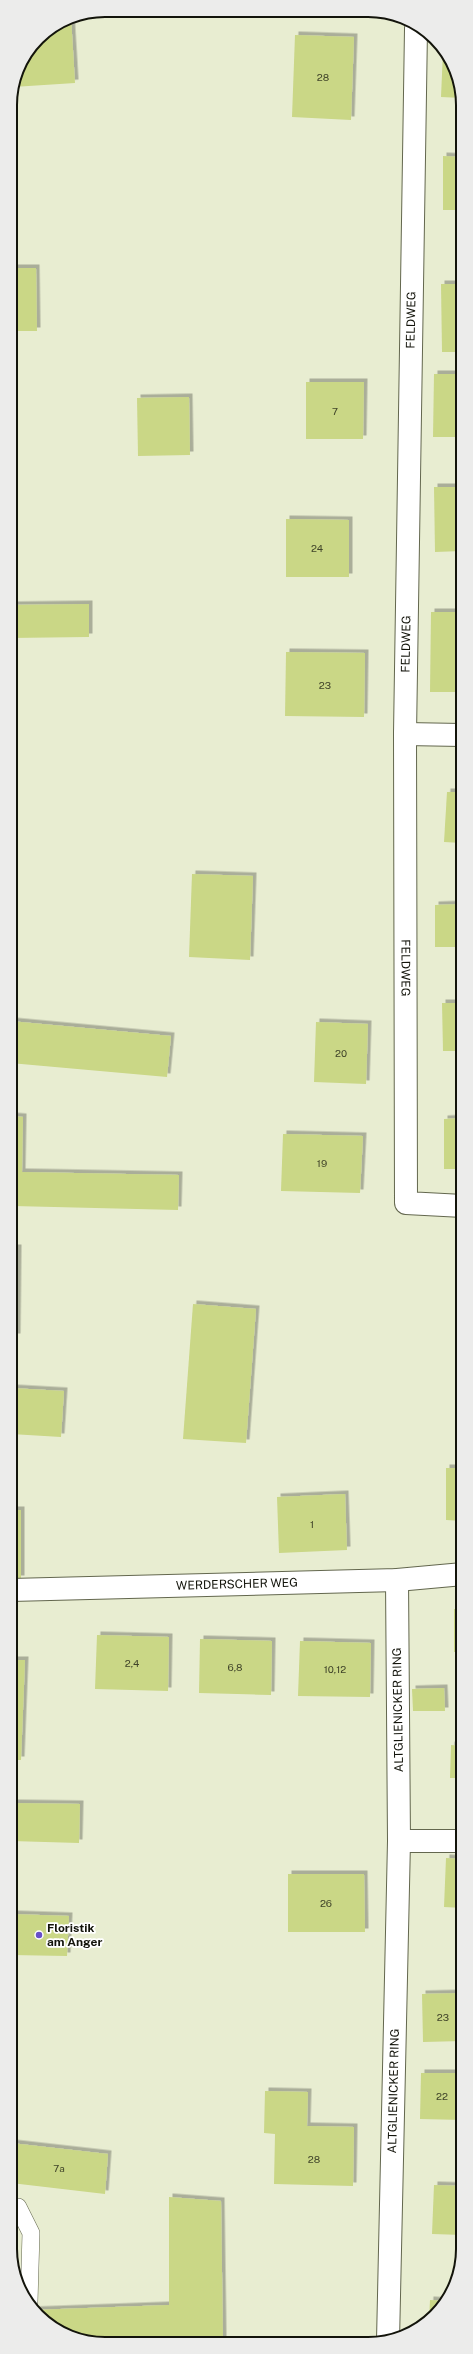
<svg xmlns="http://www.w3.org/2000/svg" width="473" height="2354" font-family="'Public Sans',sans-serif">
<defs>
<filter id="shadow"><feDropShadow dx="3.5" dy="-3.5" stdDeviation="0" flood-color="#0004"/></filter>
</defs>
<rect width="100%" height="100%" fill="#e8edd1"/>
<g fill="#cad786" filter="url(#shadow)">
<polygon points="71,17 75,83 13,87 17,68 38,38"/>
<polygon points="295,35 354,37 351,120 292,117"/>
<polygon points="443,51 462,93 462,98 441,97"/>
<polygon points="443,156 462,157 462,210 443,210"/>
<polygon points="10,268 36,268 37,331 10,331"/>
<polygon points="441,284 462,284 462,352 442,352"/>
<polygon points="434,374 462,374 462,437 433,437"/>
<polygon points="306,382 364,382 363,439 306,439"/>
<polygon points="189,397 190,455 138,456 137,398"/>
<polygon points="434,487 462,487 462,551 435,552"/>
<polygon points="286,519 349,520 349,577 286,577"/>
<polygon points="89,604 89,637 10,638 10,605"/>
<polygon points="431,612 462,612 462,692 430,692"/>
<polygon points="286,652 365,653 364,717 285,716"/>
<polygon points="10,721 13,746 10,746"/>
<polygon points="447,792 462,792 462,843 444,842"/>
<polygon points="10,858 14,858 13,912 10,912"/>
<polygon points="192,874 253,876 250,960 189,957"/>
<polygon points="462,904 462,947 435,947 435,905"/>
<polygon points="442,1003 462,1003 462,1051 443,1051"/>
<polygon points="10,1021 171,1036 167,1077 10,1063"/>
<polygon points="316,1022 368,1024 366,1084 314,1082"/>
<polygon points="10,1116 23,1117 22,1172 179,1175 178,1210 13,1206 13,1195 10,1195"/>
<polygon points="462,1118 463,1169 444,1169 444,1119"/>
<polygon points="283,1134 363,1136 360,1193 281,1191"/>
<polygon points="11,1248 18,1248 17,1337 11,1337"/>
<polygon points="193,1304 256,1309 246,1443 183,1439"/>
<polygon points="11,1388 64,1391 61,1437 11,1434"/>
<polygon points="446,1468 463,1468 463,1521 446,1520"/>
<polygon points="345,1494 347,1550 279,1553 277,1497"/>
<rect x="11" y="1510" width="10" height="69"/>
<rect x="454" y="1609" width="9" height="43"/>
<polygon points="97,1635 169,1637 168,1691 95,1689"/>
<polygon points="200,1639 272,1641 271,1695 199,1693"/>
<polygon points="300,1641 371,1643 370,1697 298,1696"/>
<polygon points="11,1660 25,1660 21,1760 11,1760"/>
<polygon points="444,1688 445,1711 413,1711 412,1689"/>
<polygon points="451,1745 463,1746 463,1778 450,1778"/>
<polygon points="11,1803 80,1804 79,1843 11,1841"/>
<polygon points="446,1858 463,1859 463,1908 444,1907"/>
<polygon points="288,1874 364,1874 365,1932 288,1932"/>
<polygon points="11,1914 69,1916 67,1956 11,1955"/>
<polygon points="463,1993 463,2041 423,2042 422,1994"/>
<polygon points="421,2073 463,2073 463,2120 420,2119"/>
<polygon points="265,2091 308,2092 307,2126 354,2127 353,2186 274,2184 275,2134 264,2133"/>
<polygon points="11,2143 108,2154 105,2194 11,2183"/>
<polygon points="434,2185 463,2186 463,2235 432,2234"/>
<polygon points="169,2197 221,2201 223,2340 171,2342 86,2342 34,2312 33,2310 169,2305"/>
<polygon points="430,2300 446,2301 439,2312 429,2320"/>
</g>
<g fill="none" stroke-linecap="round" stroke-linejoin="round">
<g stroke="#63674e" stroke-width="18">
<polyline id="lane" points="11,2207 18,2207 31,2233 29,2302"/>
</g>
<g stroke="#63674e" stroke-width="24">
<g id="street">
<path id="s1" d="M416,29L405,734L406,1203L463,1206"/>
<polyline points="405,734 462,735"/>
<path id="s2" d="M11,1590L397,1580L463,1574"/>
<polyline points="399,1841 463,1841"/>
<path id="s3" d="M388,2341L399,1841L397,1580"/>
</g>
</g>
<use href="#lane" stroke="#fff" stroke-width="17"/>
<use href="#street" stroke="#fff" stroke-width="22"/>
</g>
<circle fill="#674fc8" stroke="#fff" stroke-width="1.5" cx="39" cy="1935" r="4"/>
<g text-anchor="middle" stroke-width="3.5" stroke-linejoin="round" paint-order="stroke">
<g font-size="10" fill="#41452a">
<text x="323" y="81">28</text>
<text x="335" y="415">7</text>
<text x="317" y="552">24</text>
<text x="325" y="689">23</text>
<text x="341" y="1057">20</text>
<text x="322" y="1167">19</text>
<text x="312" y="1528">1</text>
<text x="132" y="1667">2,4</text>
<text x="235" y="1671">6,8</text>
<text x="335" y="1673">10,12</text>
<text x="326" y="1907">26</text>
<text x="443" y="2021">23</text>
<text x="442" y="2100">22</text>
<text x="314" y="2163">28</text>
<text x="59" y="2172">7a</text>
</g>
<g font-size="12" fill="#13140b" stroke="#fff">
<text transform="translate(411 320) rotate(-89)" y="4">FELDWEG</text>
<text transform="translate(406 644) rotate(-89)" y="4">FELDWEG</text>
<text dy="4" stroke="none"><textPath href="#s1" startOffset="939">FELDWEG</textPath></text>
<text dy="4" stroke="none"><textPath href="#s2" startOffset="226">WERDERSCHER WEG</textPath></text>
<text transform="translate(398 1710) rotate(-91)" y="4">ALTGLIENICKER RING</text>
<text dy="4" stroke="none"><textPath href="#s3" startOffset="250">ALTGLIENICKER RING</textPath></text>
</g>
<g font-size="12" font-weight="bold" fill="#13140b" stroke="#fff" text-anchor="start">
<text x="47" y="1932">Floristik<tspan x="47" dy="14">am Anger</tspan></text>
</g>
</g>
<path d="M0 0H473V2354H0ZM105 17H368A88 88 0 0 1 456 105V2249A88 88 0 0 1 368 2337H105A88 88 0 0 1 17 2249V105A88 88 0 0 1 105 17Z" fill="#ececeb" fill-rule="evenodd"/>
<path fill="none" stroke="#13140b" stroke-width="2" d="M105 17H368A88 88 0 0 1 456 105V2249A88 88 0 0 1 368 2337H105A88 88 0 0 1 17 2249V105A88 88 0 0 1 105 17Z"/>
</svg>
